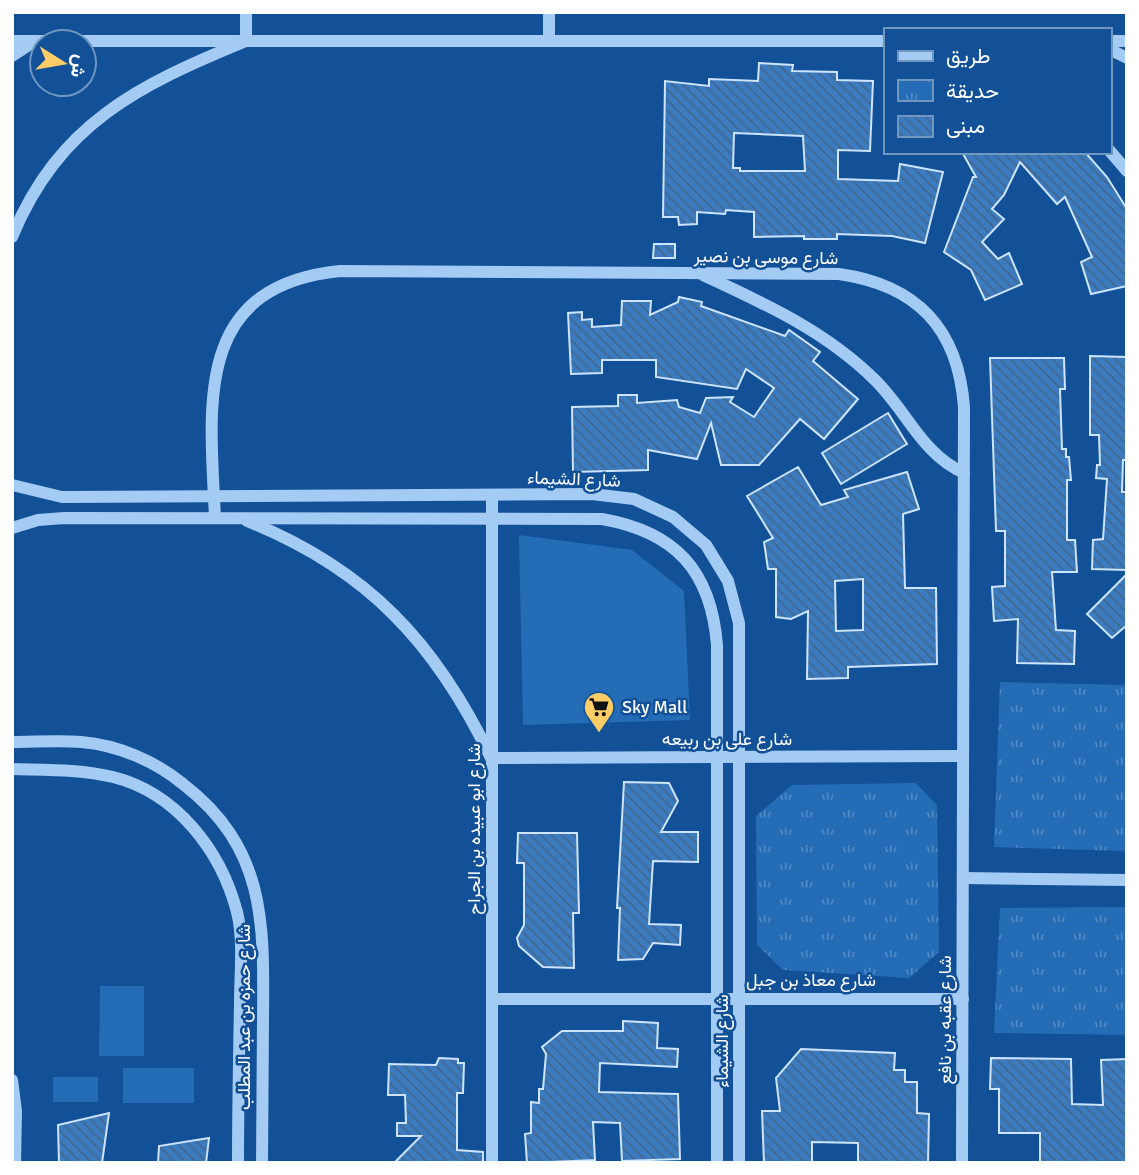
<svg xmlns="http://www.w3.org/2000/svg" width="1139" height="1175" font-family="Signika,Vazirmatn,sans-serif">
<defs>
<pattern id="park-tufts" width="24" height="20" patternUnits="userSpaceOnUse" patternTransform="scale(1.75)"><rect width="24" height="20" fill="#256cb6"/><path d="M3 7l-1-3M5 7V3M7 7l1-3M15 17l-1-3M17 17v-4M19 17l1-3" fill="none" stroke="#5189c5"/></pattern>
<pattern id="building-back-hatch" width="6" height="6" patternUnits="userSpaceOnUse" patternTransform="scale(1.75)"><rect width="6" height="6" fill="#3b7bc0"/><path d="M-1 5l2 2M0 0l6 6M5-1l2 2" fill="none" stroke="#43668c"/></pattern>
</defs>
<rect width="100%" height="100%" fill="#125198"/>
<g fill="#256cb6">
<polygon points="519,535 632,550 684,591 690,720 523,725"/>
<polygon points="100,986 144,986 144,1056 99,1056"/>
<rect x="123" y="1068" width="71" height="35"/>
<rect x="53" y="1077" width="45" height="25"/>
</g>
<g fill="url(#park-tufts)">
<polygon points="1000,682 1127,685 1127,851 994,847"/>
<polygon points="916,783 937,805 939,952 909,978 783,970 757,945 756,816 792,785"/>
<polygon points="1127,907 1127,1035 994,1033 1000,908"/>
</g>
<g fill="url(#building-back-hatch)" stroke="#cce4fd" stroke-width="2" fill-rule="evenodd">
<path d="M759,63L793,65L792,71L837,72V80L873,81L870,151L838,150V179L898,181L900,164L943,172L925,243L892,236L837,234V239H804V236L754,237V212L726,210L725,214L697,212V224L679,225L678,217H663L665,81L709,86V79L758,81ZM734,133L803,136L805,171H740V168H733Z"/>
<polygon points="962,152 1085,152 1107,177 1127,209 1127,286 1091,294 1081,262 1092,257 1065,197 1057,204 1020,162 1004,195 992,209 1004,219 982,242 998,259 1009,253 1022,284 985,300 971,270 944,252 973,177 976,177"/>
<polygon points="654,244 675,244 675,258 653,258"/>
<polygon points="679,297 702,302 701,306 785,336 789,330 820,352 813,361 858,399 824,439 800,419 759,465 721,465 711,423 697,459 648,450 648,470 573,472 572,407 618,406 618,395 637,395 637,403 677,400 679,407 700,413 706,398 733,397 730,402 754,417 774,388 746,369 737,389 656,377 656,360 602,360 602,373 571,374 568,313 582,312 582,320 592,319 592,327 621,325 622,301 651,301 650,315 678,302"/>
<polygon points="1090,356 1127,357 1127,460 1123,460 1122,492 1127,492 1127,570 1092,569 1093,540 1103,539 1107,479 1096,478 1097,465 1100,465 1099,435 1090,435"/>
<polygon points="990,358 1064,358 1065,389 1060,389 1062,449 1066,449 1066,457 1069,457 1071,480 1067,480 1067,540 1075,540 1077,572 1052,572 1056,630 1075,631 1074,664 1017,663 1018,619 994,621 992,587 1005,586 1005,531 996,531"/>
<polygon points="888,413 907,444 841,484 822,453"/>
<path d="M798,467L821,505L848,497L844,490L907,472L919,509L903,514L905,588H936L937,664L848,667V678L807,679L808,611L791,619L776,617V569H768L764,542L773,538L747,496ZM863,579V630L836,631L835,581Z"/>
<polygon points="1127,574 1127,625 1112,638 1087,614"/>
<polygon points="624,782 669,783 678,801 661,832 698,832 698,862 653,861 649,924 681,925 680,945 653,943 643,959 618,960 620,908 617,908"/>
<polygon points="518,833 577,833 579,913 573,913 574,968 543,967 519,946 517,938 524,925 524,863 517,863"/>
<polygon points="623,1021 658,1023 657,1048 678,1049 677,1067 600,1063 599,1092 678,1094 680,1159 622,1161 620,1123 593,1122 595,1160 527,1163 525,1134 531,1133 531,1102 539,1103 539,1089 543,1089 546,1054 542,1047 562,1031 623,1031"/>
<polygon points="801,1049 895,1053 894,1070 905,1070 905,1082 917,1082 917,1113 929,1114 928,1163 858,1163 858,1143 812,1142 812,1163 764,1163 762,1111 780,1111 776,1078"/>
<polygon points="439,1058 458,1059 458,1063 464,1063 463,1093 457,1093 457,1150 483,1152 483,1163 394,1163 421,1136 397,1136 397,1123 406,1123 405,1095 388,1095 389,1064 436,1065"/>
<polygon points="991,1058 1071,1059 1072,1104 1103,1105 1101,1060 1127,1059 1127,1163 1040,1163 1040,1133 999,1133 999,1089 990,1089"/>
<polygon points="109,1113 102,1163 59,1163 58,1125"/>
<polygon points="209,1138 206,1163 158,1163 159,1146"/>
</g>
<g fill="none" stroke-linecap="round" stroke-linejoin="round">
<g stroke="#a4cbf3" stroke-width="12">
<polyline points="12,41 885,41"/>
<polyline points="549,41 549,12"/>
<polyline points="1109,41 1127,41"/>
<polyline points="1109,49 1127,58"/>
<polyline points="12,56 35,41"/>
<polyline points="1109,150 1127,171"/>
<path d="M12,237C59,123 139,85 246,41V12"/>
<path d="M703,275C766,304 827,332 876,381C908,413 922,454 964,473"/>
<polyline points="12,485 62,497 592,494 634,499 673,517 706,545 728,581 739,623 739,1163"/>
<path d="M215,518C210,406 192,286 340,271L839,274C917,285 958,328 964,407L962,1163"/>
<path d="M247,521C367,569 436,643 491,758L963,756"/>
<path d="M12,528L38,520L64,518L602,519C676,532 711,571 717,645V1163"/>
<path d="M12,742C35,742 59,740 81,742C118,745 155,761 183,784C266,848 264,923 263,1019C263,1067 262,1115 262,1163"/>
<path d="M12,769C46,770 80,769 113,777C177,793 221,851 237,912C244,941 240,974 240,1003C239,1056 238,1109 238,1163"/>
<polyline points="963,878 1127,880"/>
<polyline points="492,999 963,999"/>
<polyline points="12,1080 16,1111 15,1163"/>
<polyline points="492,1163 492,495"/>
</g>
</g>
<defs>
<g id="supermarket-pin" transform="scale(1.575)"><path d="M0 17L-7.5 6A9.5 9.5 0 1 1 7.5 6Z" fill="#ffcd66" stroke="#125198"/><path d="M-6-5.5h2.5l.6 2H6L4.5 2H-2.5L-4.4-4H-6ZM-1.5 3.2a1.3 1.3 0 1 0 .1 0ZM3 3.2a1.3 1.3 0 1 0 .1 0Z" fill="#111"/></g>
</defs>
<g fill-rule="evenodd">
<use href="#supermarket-pin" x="599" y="707"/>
</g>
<g text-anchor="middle" stroke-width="5" stroke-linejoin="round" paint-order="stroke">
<g font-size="18" fill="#fff" stroke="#125198">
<text transform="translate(766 257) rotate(1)" y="6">شارع موسى بن نصير</text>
<text transform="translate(574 479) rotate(2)" y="6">شارع الشيماء</text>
<text x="727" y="745">شارع على بن ربيعه</text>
<text transform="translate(474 829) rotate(-90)" y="6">شارع ابو عبيده بن الجراح</text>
<text x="811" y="986">شارع معاذ بن جبل</text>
<text transform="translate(244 1017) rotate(-90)" y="6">شارع حمزه بن عبد المطلب</text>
<text transform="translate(945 1020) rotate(-90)" y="6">شارع عقبه بن نافع</text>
<text transform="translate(722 1041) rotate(-90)" y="6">شارع الشيماء</text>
</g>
<g font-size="18" fill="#fff" stroke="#125198" text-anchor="start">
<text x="622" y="713">Sky Mall</text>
</g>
</g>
<rect width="1139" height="1175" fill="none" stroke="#ffffff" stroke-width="28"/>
<rect x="884" y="28" width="228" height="126" fill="#125198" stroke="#7197c1" stroke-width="2"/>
<rect x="898" y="51" width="35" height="10" fill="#a4cbf3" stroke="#7197c1" stroke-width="2"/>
<text x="946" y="63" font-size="21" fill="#ffffff">طريق</text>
<rect x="898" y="80" width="35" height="21" fill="url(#park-tufts)" stroke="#7197c1" stroke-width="2"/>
<text x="946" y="98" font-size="21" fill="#ffffff">حديقة</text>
<rect x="898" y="116" width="35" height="21" fill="url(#building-back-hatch)" stroke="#7197c1" stroke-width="2"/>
<text x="946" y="133" font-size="21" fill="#ffffff">مبنى</text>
<g transform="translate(63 63) rotate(101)"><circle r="33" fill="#125198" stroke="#7197c1" stroke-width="2"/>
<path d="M0-5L12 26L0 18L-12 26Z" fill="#ffcd66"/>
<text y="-10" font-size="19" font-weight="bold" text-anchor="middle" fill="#ffffff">ش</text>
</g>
</svg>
